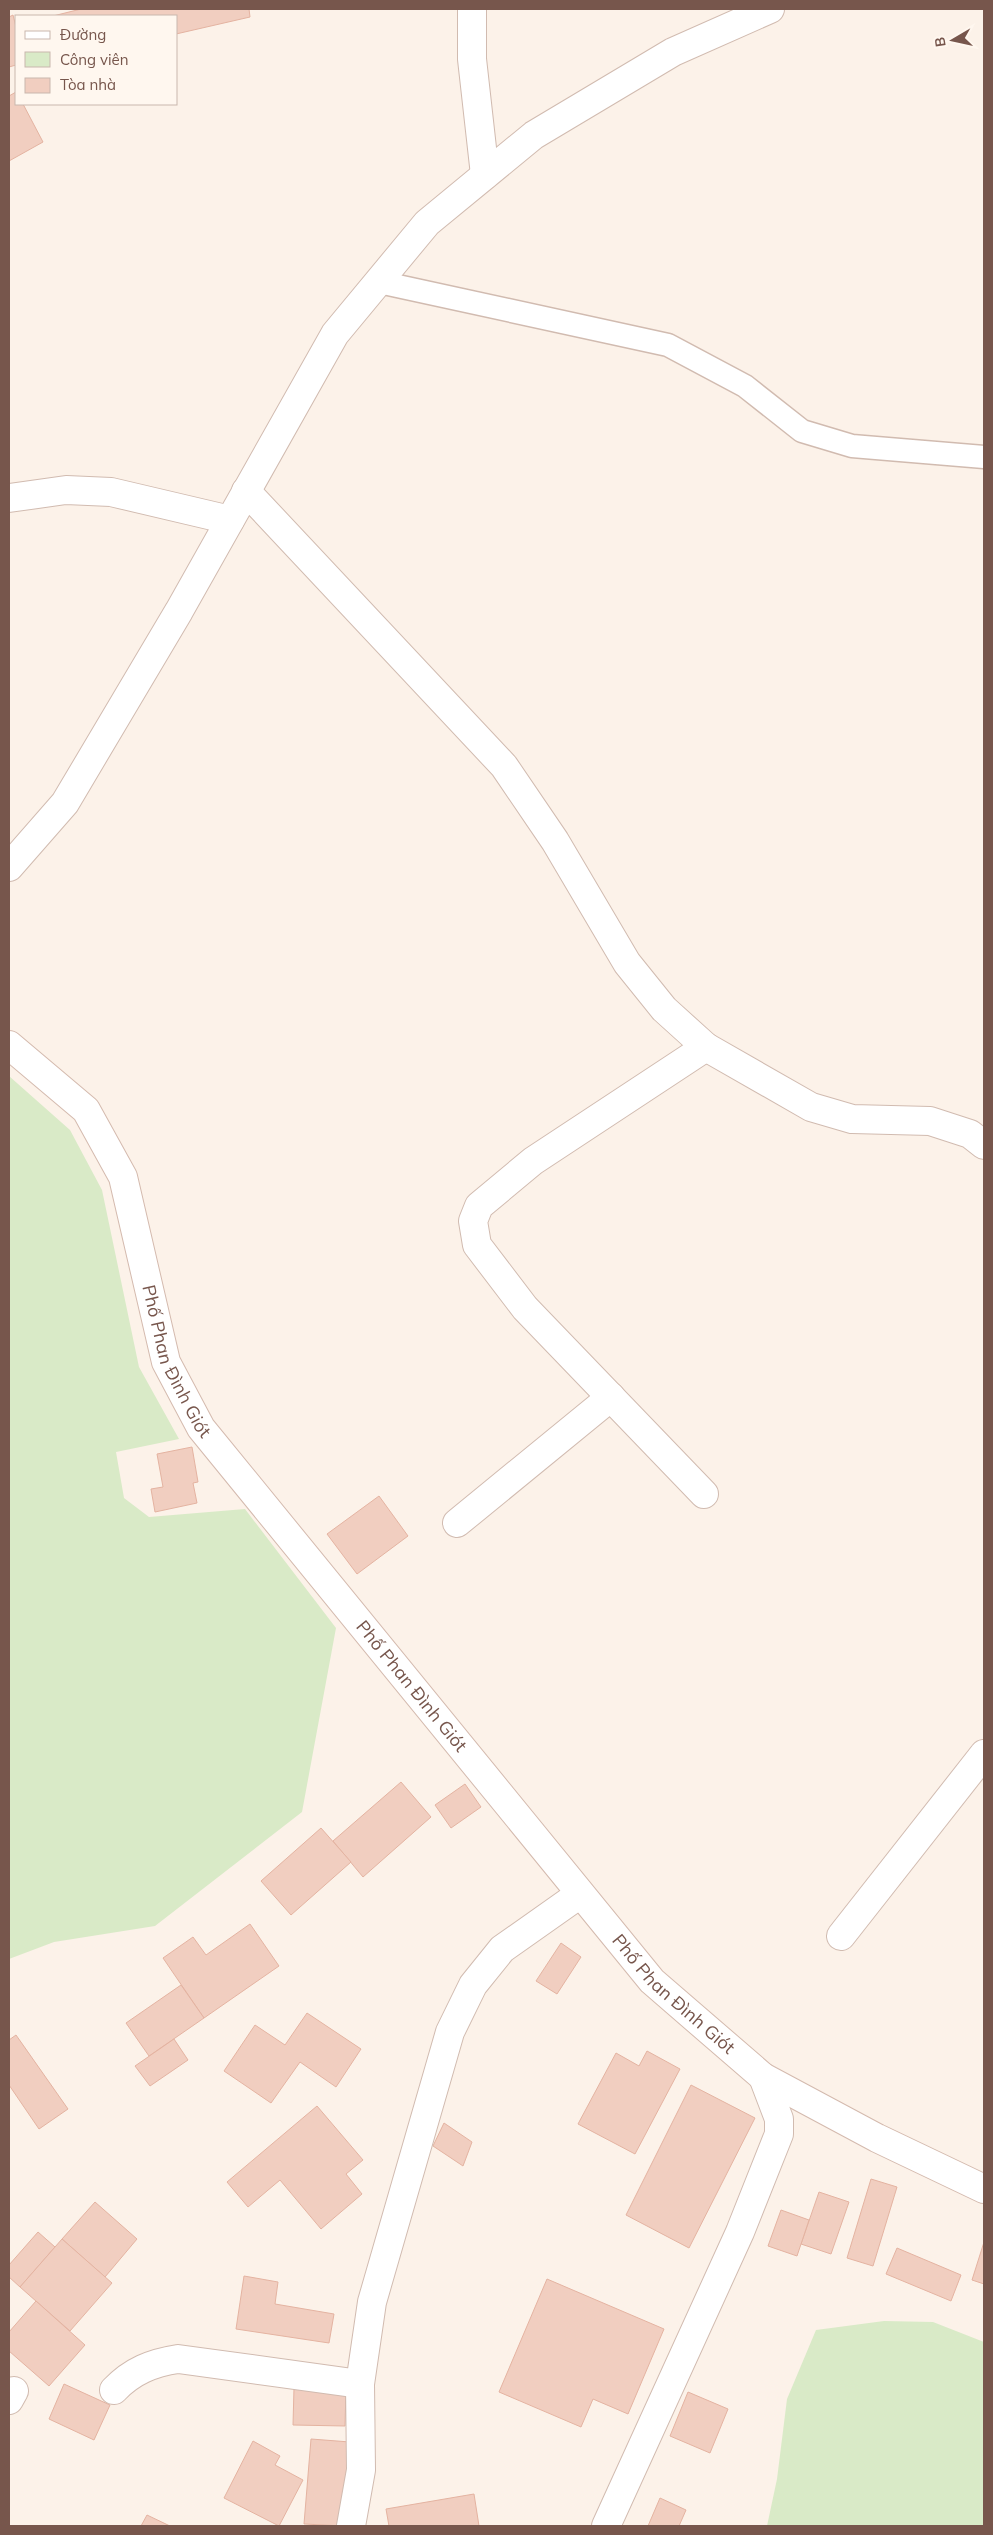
<svg xmlns="http://www.w3.org/2000/svg" width="993" height="2535" font-family="Mulish,sans-serif">
<rect width="100%" height="100%" fill="#fcf2e9"/>
<g fill="#d9eac7">
<polygon points="9,1076 70,1130 102,1190 139,1367 179,1439 116,1452 124,1498 149,1517 245,1509 336,1628 302,1812 155,1926 54,1942 9,1959"/>
<polygon points="884,2321 933,2322 984,2342 984,2526 767,2526 777,2479 787,2399 816,2330"/>
</g>
<g fill="#f1cec0" stroke="#e4b3a1">
<polygon points="81,9 249,9 250,17 176,34 176,16 53,16"/>
<polygon points="13,15 16,27 16,65 9,67 9,17"/>
<polygon points="16,92 16,104 23,104 43,142 9,161 9,96"/>
<polygon points="192,1447 198,1482 193,1483 197,1503 155,1512 151,1489 163,1487 157,1454"/>
<polygon points="379,1496 408,1536 357,1574 327,1534"/>
<polygon points="401,1782 431,1817 363,1877 333,1841"/>
<polygon points="465,1784 481,1807 451,1828 435,1805"/>
<polygon points="321,1828 351,1862 291,1915 261,1881"/>
<polygon points="250,1924 279,1966 204,2018 163,1958 193,1937 206,1955"/>
<polygon points="561,1943 581,1957 557,1994 536,1981"/>
<polygon points="181,1985 204,2018 149,2056 126,2023"/>
<polygon points="307,2013 361,2049 336,2087 300,2062 271,2103 224,2071 255,2025 285,2045"/>
<polygon points="16,2035 68,2109 39,2129 9,2085 9,2040"/>
<polygon points="174,2039 188,2060 150,2086 135,2066"/>
<polygon points="647,2051 680,2069 635,2154 578,2124 616,2053 639,2066"/>
<polygon points="691,2085 755,2118 689,2248 626,2215"/>
<polygon points="317,2106 363,2160 346,2174 362,2194 321,2229 280,2180 248,2207 227,2182"/>
<polygon points="444,2123 472,2142 463,2166 433,2146"/>
<polygon points="871,2179 897,2187 873,2266 847,2258"/>
<polygon points="819,2192 849,2202 831,2254 801,2244"/>
<polygon points="95,2202 137,2239 105,2277 62,2239"/>
<polygon points="781,2210 809,2220 797,2256 768,2246"/>
<polygon points="38,2232 55,2247 20,2287 9,2277 9,2265"/>
<polygon points="62,2239 112,2283 70,2331 20,2287"/>
<polygon points="984,2242 984,2284 972,2280"/>
<polygon points="897,2248 961,2275 951,2301 886,2274"/>
<polygon points="244,2276 278,2282 275,2304 334,2314 329,2343 236,2329"/>
<polygon points="547,2279 664,2329 628,2414 593,2399 581,2427 499,2392"/>
<polygon points="36,2301 85,2345 49,2386 9,2351 9,2332"/>
<polygon points="64,2384 110,2405 94,2440 49,2419"/>
<polygon points="294,2388 346,2389 345,2426 293,2425"/>
<polygon points="688,2392 728,2409 710,2453 670,2436"/>
<polygon points="311,2439 350,2442 343,2526 304,2524"/>
<polygon points="253,2441 280,2456 275,2465 303,2480 279,2526 224,2498"/>
<polygon points="474,2494 479,2526 389,2526 386,2509"/>
<polygon points="660,2498 686,2510 679,2526 648,2526"/>
<polygon points="147,2515 170,2526 141,2526"/>
</g>
<g fill="none" stroke-linecap="round" stroke-linejoin="round">
<g stroke="#d1bbb0" stroke-width="25">
<polyline id="lane" points="379,282 668,345 745,386 802,431 852,446 984,457"/>
</g>
<g stroke="#d1bbb0" stroke-width="30">
<g id="street">
<polyline points="472,9 472,59 485,175"/>
<polyline points="246,491 504,766 555,841 627,963 664,1009 706,1047 811,1107 852,1119 930,1121 970,1134 984,1145"/>
<polyline points="9,498 66,490 111,492 230,520"/>
<polyline points="9,867 65,803 179,611 335,334 427,223 534,135 673,52 770,9"/>
<polyline points="704,1494 525,1308 477,1245 473,1221 479,1206 533,1161 706,1047"/>
<polyline points="457,1523 611,1397"/>
<polyline points="841,1936 984,1754"/>
<path d="M114,2390C132,2371 152,2363 178,2359L360,2384"/>
<polyline points="9,2400 14,2391"/>
<polyline points="351,2526 361,2470 360,2384 372,2302 450,2032 473,1985 502,1949 580,1894"/>
<polyline points="606,2526 740,2232 779,2134 779,2119 763,2077"/>
</g>
</g>
<g stroke="#d4baae" stroke-width="30">
<g id="secondary">
<path id="s1" d="M9,1045L86,1110L123,1177L166,1362L201,1428L652,1981L763,2077L877,2138L984,2189"/>
</g>
</g>
<use href="#lane" stroke="#fff" stroke-width="22"/>
<use href="#street" stroke="#fff" stroke-width="28"/>
<use href="#secondary" stroke="#fff" stroke-width="28"/>
</g>
<g text-anchor="middle" stroke-width="4.5" stroke-linejoin="round" paint-order="stroke">
<g font-size="18" fill="#77564c" stroke="#fff7ef">
<text dy="6" stroke="none"><textPath href="#s1" startOffset="370">Phố Phan Đình Giót</textPath></text>
<text dy="6" stroke="none"><textPath href="#s1" startOffset="775">Phố Phan Đình Giót</textPath></text>
<text dy="6" stroke="none"><textPath href="#s1" startOffset="1180">Phố Phan Đình Giót</textPath></text>
</g>
</g>
<rect width="993" height="2535" fill="none" stroke="#77564c" stroke-width="20"/>
<rect x="15" y="15" width="162" height="90" fill="#fff7ef" stroke="#c9b7ae"/>
<rect x="25" y="31" width="25" height="8" fill="#ffffff" stroke="#c9b7ae"/>
<text x="60" y="40" font-size="15" fill="#77564c">Đường</text>
<rect x="25" y="52" width="25" height="15" fill="#d9eac7" stroke="#c9b7ae"/>
<text x="60" y="65" font-size="15" fill="#77564c">Công viên</text>
<rect x="25" y="78" width="25" height="15" fill="#f1cec0" stroke="#c9b7ae"/>
<text x="60" y="90" font-size="15" fill="#77564c">Tòa nhà</text>
<g transform="translate(953 40) rotate(261)" stroke="#fff7ef" stroke-width="4" paint-order="stroke">
<path d="M0-4L9 19L0 12L-9 19Z" fill="#77564c"/>
<text y="-8" font-size="14" font-weight="bold" text-anchor="middle" fill="#77564c">B</text>
</g>
</svg>
